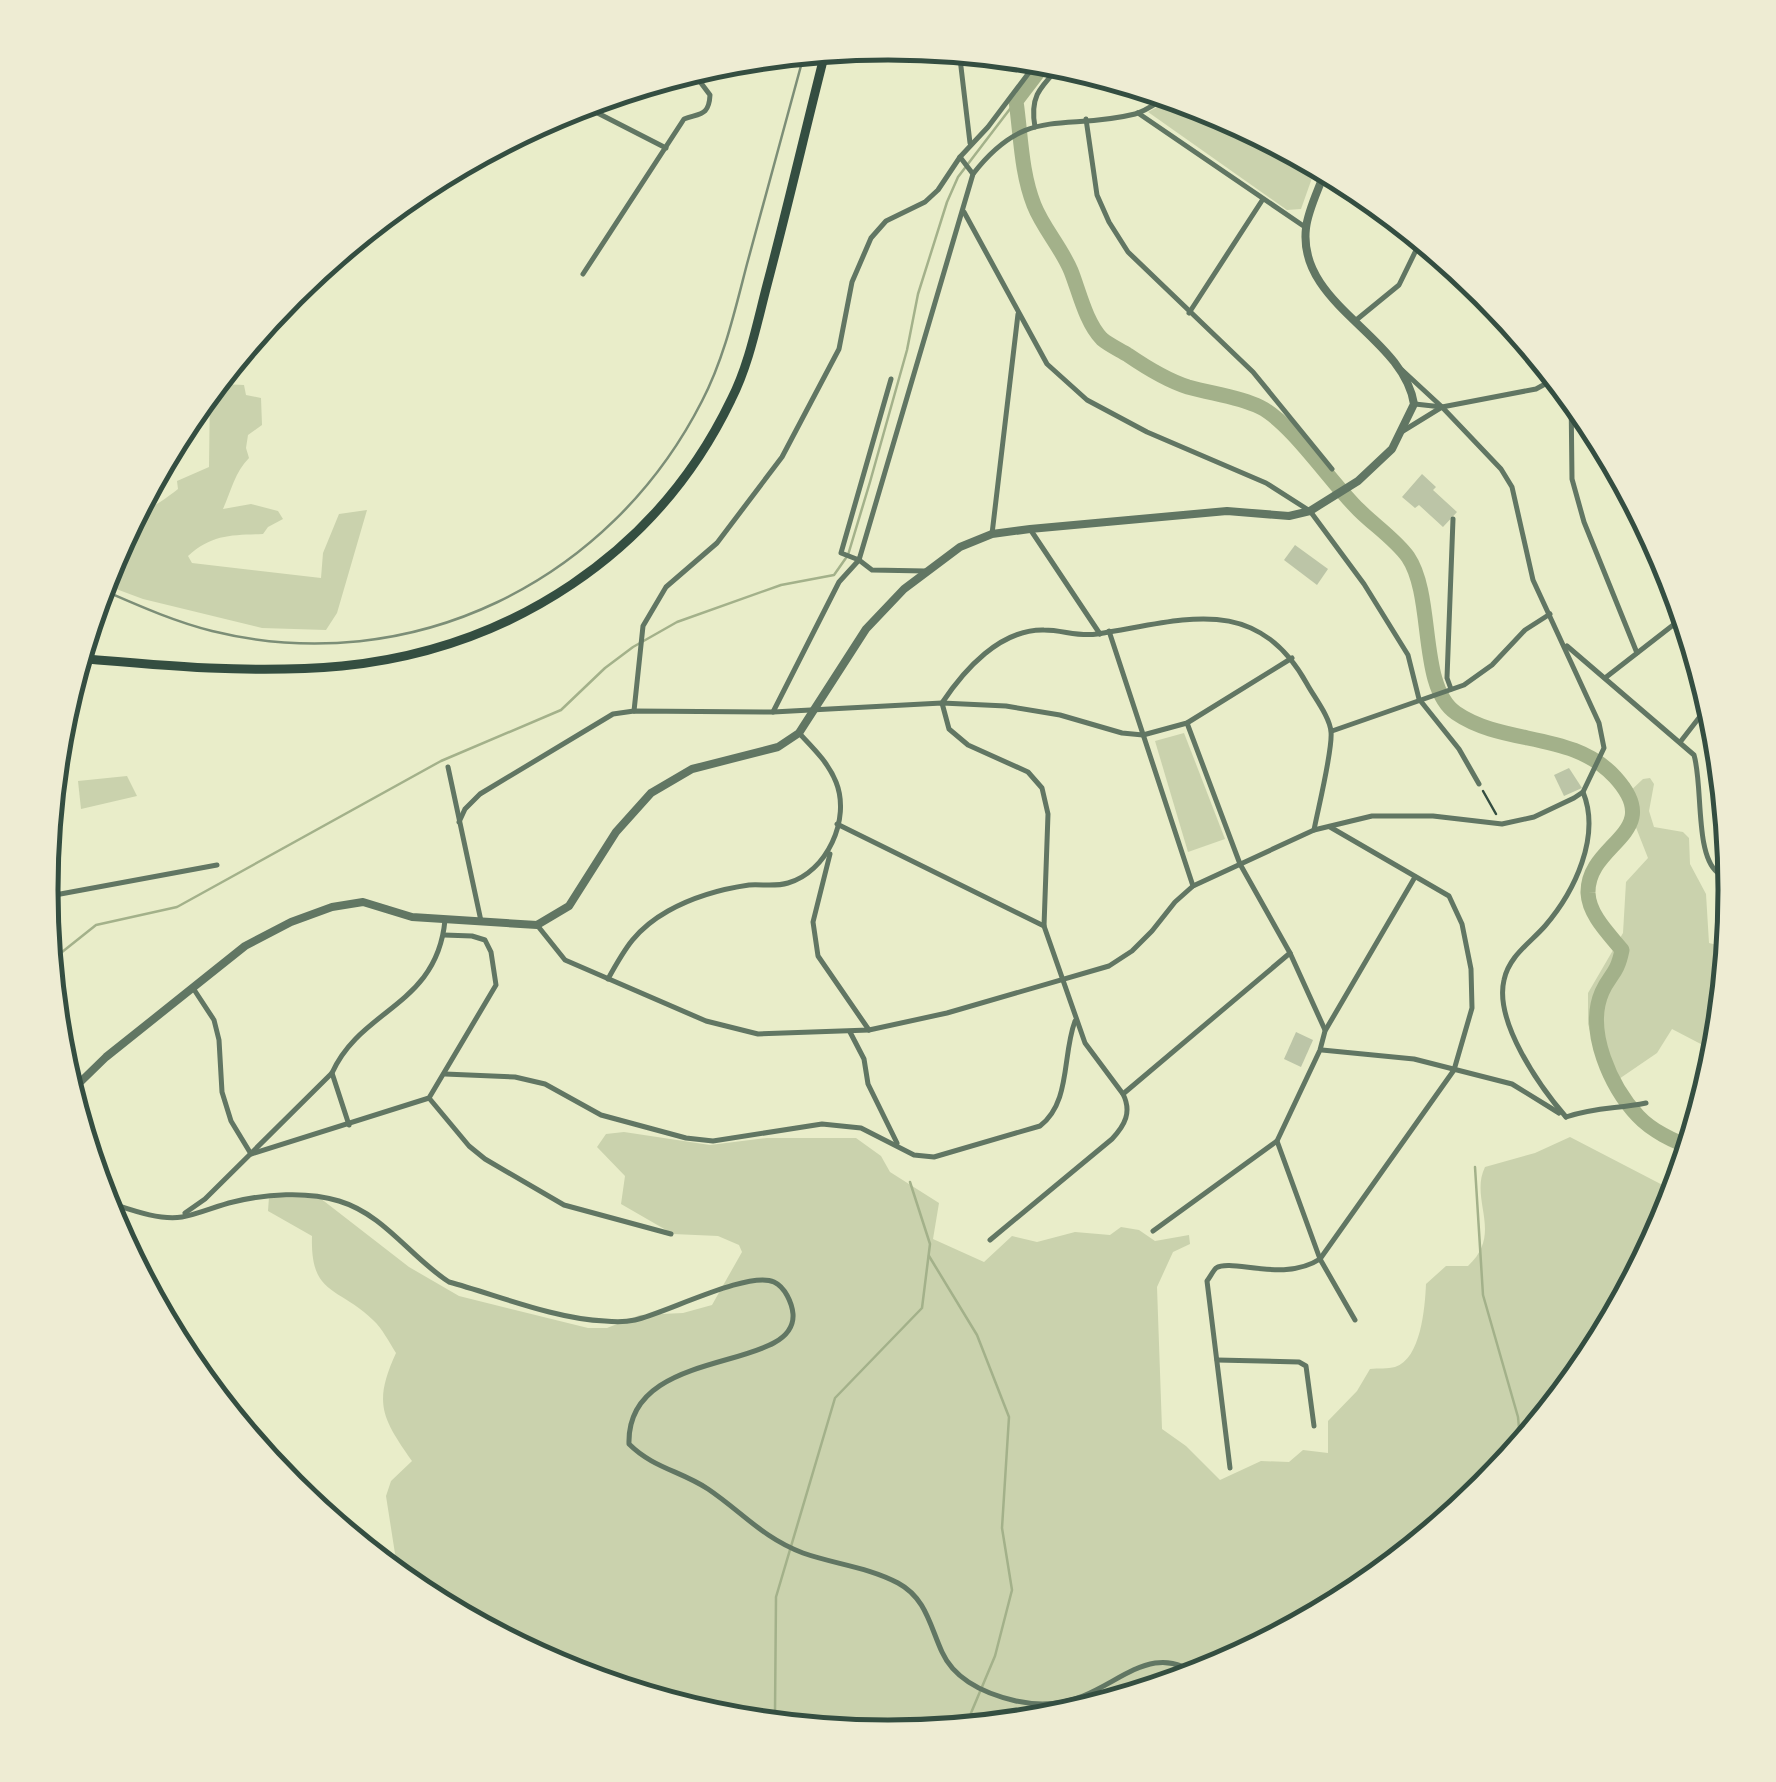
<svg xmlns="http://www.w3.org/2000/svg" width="1776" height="1782" font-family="'Crimson Pro',serif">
<rect width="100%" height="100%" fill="#e9edc9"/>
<g fill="#cad2ad">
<polygon points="1176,97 1213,108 1317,164 1301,209 1287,210 1148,112"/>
<path d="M222,373V384L244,385L246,395L261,398L262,425L248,435L246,448L249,458C235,472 231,491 223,509L251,504L278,511L283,519L268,527L263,534C232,535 212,534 188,556L192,563L321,578L323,553L339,514L367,510L337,613L326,630L262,628L143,599L100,583L105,566L134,511C150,511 165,499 178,489L177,481L209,467L210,387Z"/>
<polygon points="1184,733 1225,839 1188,852 1155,741"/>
<polygon points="127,776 137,796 81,809 78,781"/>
<polygon points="1650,778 1654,784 1649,811 1654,827 1683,832 1689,838 1690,864 1706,894 1709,943 1730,948 1720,1054 1672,1029 1657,1053 1616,1081 1601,1065 1588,1024 1588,993 1623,933 1626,882 1648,858 1624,797 1643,779"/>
<path d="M624,1132L710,1145L767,1138H856L881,1156L890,1172L939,1203L933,1239L984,1262L1012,1236L1037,1242L1075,1232L1110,1235L1121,1227L1139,1230L1155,1241L1189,1235L1190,1244L1173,1252L1157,1287L1162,1429L1186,1446L1220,1480L1261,1461L1289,1462L1303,1450L1328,1453V1421L1357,1391L1370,1369C1378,1368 1388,1369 1395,1367C1421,1359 1425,1307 1426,1284L1446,1266H1468C1504,1233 1469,1200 1485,1167L1535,1153L1570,1137L1678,1193L1671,1216L1593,1363L1487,1491L1359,1596L1212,1675L1053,1723L887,1739L722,1723L563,1674L428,1602L396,1560L386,1496L391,1481L412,1461C382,1418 373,1403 396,1353C389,1342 382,1328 373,1320C338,1286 310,1296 312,1236L268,1211L269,1197L320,1198L409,1267L459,1296L588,1328H607L640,1315L683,1313L712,1305L742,1252L739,1245L718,1236L673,1234L621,1204L625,1176L597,1147L606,1134Z"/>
</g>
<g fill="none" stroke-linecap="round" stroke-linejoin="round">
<g stroke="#a3b18a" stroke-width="2.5">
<polyline points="47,964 96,925 177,907 441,761 561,710 605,668 633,647 677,622 781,585 834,575 848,555 870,482 907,350 918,294 947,202 958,177 1016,101"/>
<polyline points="1475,1167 1483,1295 1518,1417 1521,1449"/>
<polyline points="929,1256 977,1335 1009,1417 1002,1528 1012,1590 995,1656 971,1713 975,1730"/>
<polyline points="769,1727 775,1712 776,1597 835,1398 922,1308 930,1244 910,1182"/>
</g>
<path stroke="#a3b18a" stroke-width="15" d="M1048,59L1016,101C1021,136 1021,172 1034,205C1043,228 1061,247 1071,271C1079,291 1086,323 1102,339C1109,345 1120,350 1128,355C1147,368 1166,380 1188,387C1212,394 1237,396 1260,407C1291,422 1332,484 1359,510C1374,525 1396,540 1408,557C1435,597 1418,687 1456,713C1504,746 1573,731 1615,777C1667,834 1587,842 1588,893C1589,915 1609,934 1622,950C1617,975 1610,974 1602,992C1585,1031 1611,1087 1638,1116C1651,1130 1674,1142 1692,1147"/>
</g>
<g fill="#bcc5a7">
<polygon points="1422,474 1436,487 1433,490 1457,512 1443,527 1419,505 1415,508 1402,497"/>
<polygon points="1295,545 1328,569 1317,585 1284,560"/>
<polygon points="1569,768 1582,788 1564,796 1554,775"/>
<polygon points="1296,1032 1313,1040 1301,1067 1284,1059"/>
</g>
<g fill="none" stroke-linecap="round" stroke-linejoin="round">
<polyline stroke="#344e41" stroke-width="2.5" points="1483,791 1496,814"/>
<g stroke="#617663" stroke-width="5">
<polyline points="959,50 970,143"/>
<polyline points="578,103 666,148"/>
<polyline points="1138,113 1305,227"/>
<polyline points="1086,119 1097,195 1109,222 1128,252 1253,372 1332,469"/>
<path d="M1035,127C1029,94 1042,86 1064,62"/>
<polyline points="960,157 973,174"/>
<polyline points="964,212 1047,364 1087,400 1147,432 1266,483 1310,511 1364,584 1408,655 1419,699 1459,749 1479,784"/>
<path d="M583,274L684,119C700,113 709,116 710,95L698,79"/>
<polyline points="1189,313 1263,199"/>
<polyline points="1355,321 1399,285 1422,238"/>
<polyline points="1402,370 1442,407 1403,431"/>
<path d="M891,379L841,553L859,560L973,174C1027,104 1063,132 1135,114C1147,111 1159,101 1170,95"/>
<polyline points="1571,393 1572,479 1584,522 1637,653"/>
<polyline points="1442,407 1536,389 1558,377"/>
<polyline points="1030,529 1100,634"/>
<polyline points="992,534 1018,314"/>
<polyline points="1109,631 1193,886"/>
<path d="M1567,646L1694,755C1703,785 1695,854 1717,872L1734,871"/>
<polyline points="1605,678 1686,615"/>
<polyline points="1451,689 1447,678 1453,519"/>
<polyline points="634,711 643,626 666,587 717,543 782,457 839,349 852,282 871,238 886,221 925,202 938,190 960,157 988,127 1040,58"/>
<polyline points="773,712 839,582 859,560 872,570 925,571"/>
<polyline points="1187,723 1240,864 1290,953 1325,1030"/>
<polyline points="1332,731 1464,685 1492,665 1525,630 1550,614"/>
<polyline points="1681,741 1712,701"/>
<polyline points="448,767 481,921"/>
<polyline points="459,822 465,809 480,794 613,714 634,711 773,712 942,703 1006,706 1060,715 1122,733 1143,735 1187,723 1292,658"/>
<polyline points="837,824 1044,926"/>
<polyline points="830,854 813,922 818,956 869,1030"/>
<polyline points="41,906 55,895 217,865"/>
<polyline points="537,925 565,960 706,1021 758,1034 869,1030 947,1013 1109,966 1132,951 1152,931 1175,902 1193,886 1314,830 1372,816 1433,816 1502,824 1534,817 1574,798 1583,792 1604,748 1599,723 1533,580 1512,487 1501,469 1442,407 1415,404"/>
<polyline points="1731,943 1731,942"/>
<path d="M608,979C625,948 636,929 668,911C693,897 721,889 749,885C762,884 775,887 788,883C827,872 851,819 836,782C828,762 813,748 799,733"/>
<polyline points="193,988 214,1020 219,1040 222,1092 231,1121 251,1154 429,1098 496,985 491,952 485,940 472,936 444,935"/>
<polyline points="850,1032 864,1059 868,1084 897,1143"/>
<polyline points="1322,1050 1414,1059 1512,1084 1559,1113"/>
<polyline points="332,1073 349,1125"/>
<path d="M445,1074L515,1077L545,1084L601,1115L686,1138L713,1141L822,1124L861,1128L914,1155L934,1157L1040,1126C1071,1102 1062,1056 1075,1021"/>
<path d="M1123,1094L1085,1043L1044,926L1048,814L1042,788L1028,772L968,745L949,729L942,703C964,670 1000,629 1044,630C1063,630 1078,637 1097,634C1182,621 1255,591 1307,684C1314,697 1330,717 1331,732C1333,749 1318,809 1314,830"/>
<polyline points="429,1098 469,1146 485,1159 564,1205 671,1234"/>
<path d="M1566,1117C1540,1087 1494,1022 1504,980C1509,956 1530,943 1545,926C1575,891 1601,836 1583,792"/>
<path d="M1566,1117C1596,1107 1617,1109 1646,1103"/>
<polyline points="1277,1141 1320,1259 1355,1320"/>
<path d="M100,1200C124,1207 156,1221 182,1217C199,1214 216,1206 233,1202C265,1194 307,1191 339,1201C385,1215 410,1257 449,1282C497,1295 555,1319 605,1321C614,1322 626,1322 635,1320C666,1313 749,1270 774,1282C785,1287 792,1303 793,1314C797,1374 626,1344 629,1444C653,1468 681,1471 708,1489C742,1512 763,1538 803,1553C834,1564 868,1567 898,1583C926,1598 930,1626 942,1652C955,1681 986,1694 1016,1701C1039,1706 1061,1705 1083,1696C1125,1679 1157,1641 1201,1678"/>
<path d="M185,1213L205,1199L332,1073C361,1008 437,1006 445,920"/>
<polyline points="1153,1231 1277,1141 1320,1050 1325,1031 1415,877"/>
<path d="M990,1240L1112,1139C1125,1125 1132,1112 1123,1094L1290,953"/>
<polyline points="1217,1360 1299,1362 1306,1366 1314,1426"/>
<path d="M1230,1468L1207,1281C1210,1277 1213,1271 1216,1268C1232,1258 1283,1283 1320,1259L1454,1070L1472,1008L1471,969L1462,924L1449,896L1330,827"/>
</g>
<path stroke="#617663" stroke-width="8" d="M68,1094L106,1057L245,946L291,922L332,907L363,902L412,917L537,925L569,906L616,832L651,793L692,769L778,747L799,733L866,629L904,589L960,547L992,534L1030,529L1227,511L1289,516L1310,511L1358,481L1392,449L1414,404C1403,335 1297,305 1306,228C1308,209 1320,187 1326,168"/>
<path stroke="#344e41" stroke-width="9" d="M77,658C164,666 255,674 342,666C510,649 657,554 731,400C749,365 757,323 767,285C788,206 806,127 826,49"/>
<path stroke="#7c8e77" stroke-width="2.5" d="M98,588C135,604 172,621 212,631C411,680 610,582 702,401C724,359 735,310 747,264C767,193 786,122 805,51"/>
</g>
<path d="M0 0H1776V1782H0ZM58 890a830 830 0 1 1 1660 0a830 830 0 1 1-1660 0Z" fill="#eeecd3" fill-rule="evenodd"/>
<path fill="none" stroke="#344e41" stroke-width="5" d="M58 890a830 830 0 1 1 1660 0a830 830 0 1 1-1660 0Z"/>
</svg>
